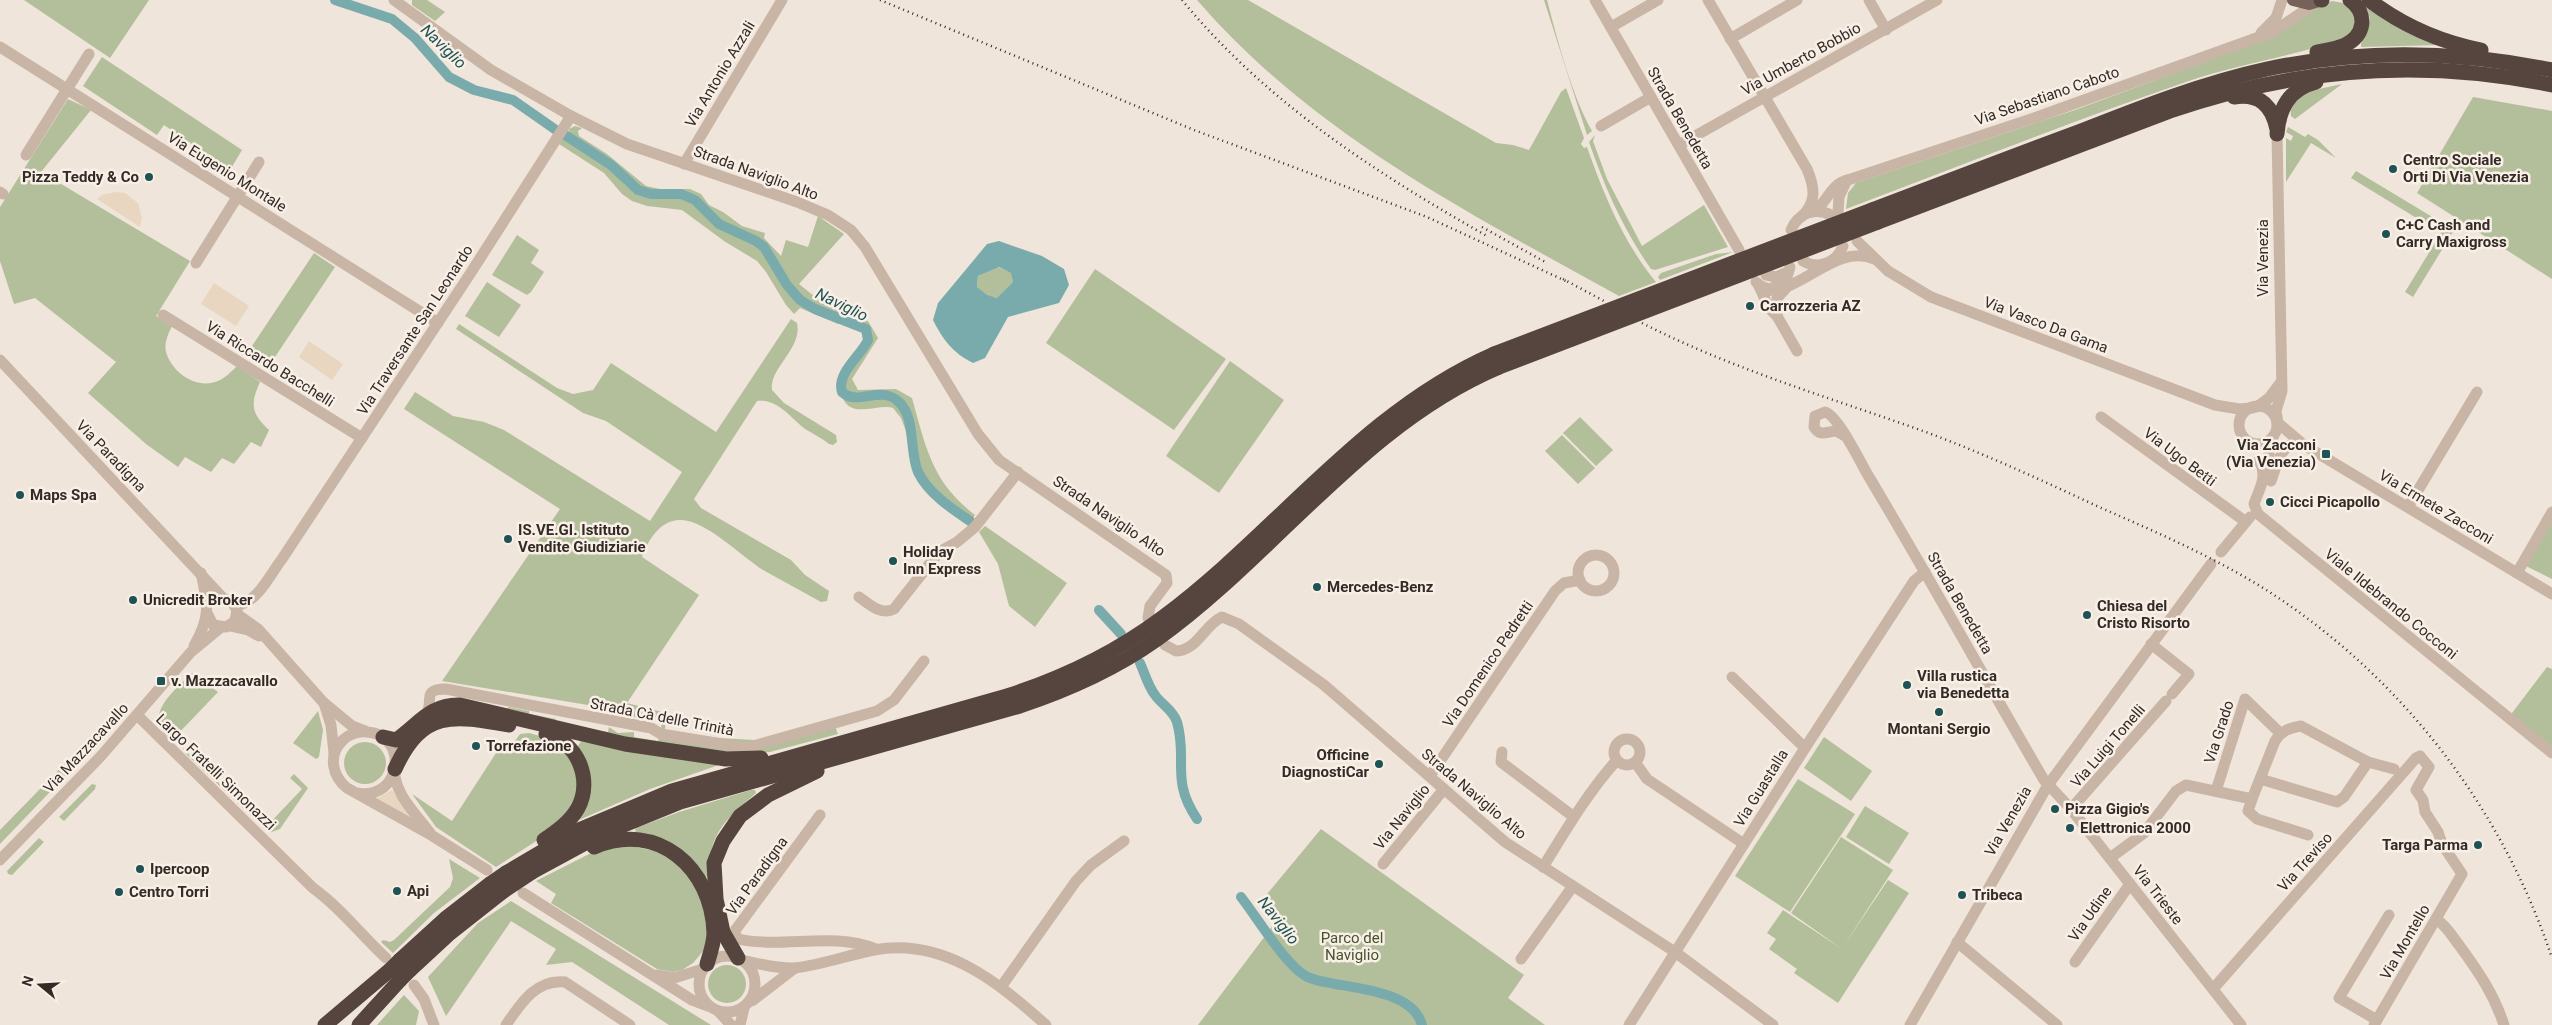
<svg xmlns="http://www.w3.org/2000/svg" width="2552" height="1025" font-family="Roboto,sans-serif">
<rect width="100%" height="100%" fill="#f0e5da"/>
<g fill="#b3bf9b">
<polygon points="24,0 149,0 110,58"/>
<polygon points="412,0 427,0 445,12 435,21 412,5"/>
<path d="M1197,0H1248L1496,143L1513,145L1529,150L1561,92L1566,88L1584,138L1581,144L1584,148L1587,147C1604,195 1623,242 1656,282L1619,296C1467,212 1312,133 1197,0Z"/>
<path d="M1544,0H1547C1558,42 1572,96 1592,131L1587,135Z"/>
<path d="M2332,1L2349,4L2356,11L2353,35C2299,56 2241,63 2186,82C2072,121 1958,167 1846,209L1848,193L1856,183L2075,110L2269,38L2301,15Z"/>
<path d="M2363,3L2439,45L2361,47C2361,31 2379,25 2363,3Z"/>
<polygon points="102,57 242,150 230,170 164,125 157,135 83,86"/>
<polygon points="2342,84 2295,119 2291,116 2290,105 2300,93"/>
<polygon points="2473,97 2552,111 2552,279 2417,193"/>
<path d="M68,99L91,110L41,172L190,261L156,316L172,326C168,334 164,343 166,352C172,373 197,390 218,381C225,378 231,372 237,366L260,382C250,404 251,413 269,430L261,447L251,442L234,464L222,458L211,472L185,457L178,467L146,444L88,393L116,362L35,298L14,304L0,261V207Z"/>
<path d="M575,126L582,128L578,131L579,136L607,154L646,186L660,189H690L701,194L709,205L723,212L742,226L765,233L764,238L781,256L786,240L808,247L818,216L844,234L799,284L814,296L840,309L838,312L868,321L878,338L852,379L858,390L896,389L912,398C926,448 932,482 975,515L973,518C955,506 932,493 921,473C910,450 920,409 895,395C880,387 862,399 847,392C834,366 886,352 867,326L804,300L787,280L767,244L719,219L699,198L682,192L654,191L640,187L610,160L570,136L569,129Z"/>
<polygon points="2288,127 2305,137 2308,134 2318,140 2336,158 2311,143 2286,182 2286,138 2291,141 2293,136 2286,132"/>
<path d="M1595,135L1593,141L1607,179L1642,246L1704,205L1728,247L1655,270L1651,269C1623,229 1605,188 1589,142Z"/>
<polygon points="563,138 615,172 625,185 637,194 650,196 679,197 691,201 716,226 759,247 786,289 800,305 817,313 846,322 838,324 800,308 794,314 786,305 766,272 757,261 724,241 682,210 647,206 632,201 622,194 604,173 559,144"/>
<polygon points="2356,171 2454,230 2413,297 2405,292 2441,233 2351,178"/>
<polygon points="517,235 539,250 531,263 544,272 531,292 527,295 492,275"/>
<polygon points="1733,252 1660,280 1658,277 1661,273 1716,254"/>
<polygon points="314,253 335,267 267,369 246,355"/>
<polygon points="998,267 1012,273 1013,282 998,298 987,296 977,287 978,276"/>
<polygon points="1095,269 1226,359 1174,430 1046,343"/>
<polygon points="487,282 521,305 499,337 465,316"/>
<path d="M791,319L797,323C803,348 769,368 772,390L784,403L836,435L837,442L833,445L829,444C822,438 813,434 805,429C791,418 777,398 757,401L694,499L701,508L791,560L805,575L829,591L827,601L821,602C802,591 782,581 763,570C741,556 707,521 681,520C661,519 648,540 642,557L699,595L627,703L666,713L665,730L719,738L754,740L755,745L661,730L662,718L638,714L637,718L621,711L611,716L612,709L442,681L560,509L404,409L415,392L453,416L484,422L504,430L650,521L682,472L606,421L583,413L456,329L459,324L557,388L573,394L593,390L611,363L716,432Z"/>
<polygon points="1230,361 1284,400 1219,493 1166,456"/>
<path d="M880,396C903,400 906,420 909,439L901,418L893,408C879,403 853,419 843,399L854,402Z"/>
<polygon points="1580,417 1613,450 1596,466 1563,433"/>
<polygon points="1562,435 1595,468 1578,484 1545,451"/>
<polygon points="2552,522 2552,579 2526,566"/>
<polygon points="985,526 1067,583 1035,627 1009,606 998,564 979,532"/>
<polygon points="2547,667 2552,669 2552,748 2509,717"/>
<path d="M192,673L218,692L175,737L169,738C142,715 175,690 192,673Z"/>
<polygon points="121,706 126,711 116,723 0,844 0,830"/>
<polygon points="508,707 529,711 529,714 556,719 556,723 608,732 609,727 618,733 634,732 634,737 658,741 660,736 746,750 835,726 838,734 770,752 722,755 606,738 507,711"/>
<polygon points="318,711 323,730 319,757 316,759 293,743"/>
<polygon points="529,733 554,740 577,768 577,801 547,834 496,867 436,827 412,794 452,821 498,750 508,751 520,734"/>
<polygon points="1824,737 1872,771 1851,801 1804,768"/>
<polygon points="581,741 719,765 650,789 579,820 578,746"/>
<circle cx="365" cy="763" r="21"/>
<polygon points="183,748 265,828 302,789 290,778 294,774 308,788 280,829 269,833 185,753"/>
<polygon points="1798,779 1855,814 1790,912 1735,876"/>
<polygon points="92,784 96,785 95,789 64,821 59,817"/>
<path d="M751,790H755L756,793C737,810 717,824 711,852C709,860 711,871 706,878L635,831L636,828L679,812Z"/>
<polygon points="1865,806 1909,833 1889,864 1846,837"/>
<polygon points="1321,829 1524,975 1508,998 1545,1025 1198,1025 1280,916 1267,894"/>
<polygon points="1841,837 1893,870 1843,947 1888,880 1909,893 1838,1003 1794,973 1797,969 1769,949 1776,939 1767,933 1783,910 1842,949 1791,913"/>
<polygon points="39,838 44,842 12,875 8,874 7,871"/>
<polygon points="621,844 665,853 697,882 709,931 705,949 693,963 682,970 673,972 657,969 551,903 556,894 536,881 591,853"/>
<polygon points="449,859 480,878 434,913 393,953 381,942 383,940 390,942 394,940 450,887 453,878"/>
<polygon points="511,901 711,1025 669,1025 572,962 546,965 556,949 511,921 446,1016 428,977 478,923"/>
<circle cx="727" cy="984" r="19"/>
<polygon points="404,995 419,1011 416,1025 377,1025"/>
</g>
<g fill="#e8d6c1">
<polygon points="115,192 125,193 138,203 142,218 140,227 97,199 102,195"/>
<polygon points="214,283 249,306 236,326 201,304"/>
<polygon points="309,341 343,364 332,380 299,357"/>
<polygon points="392,790 402,805 414,820 376,799"/>
</g>
<path fill="#7aabac" fill-rule="evenodd" d="M999,241L1042,256L1064,269L1069,285L1059,303L1008,317L985,358L973,363C953,353 943,340 933,320L938,303L973,261L987,244ZM999,267L1011,273L1013,282L997,298L987,295L977,287L978,276Z"/>
<g fill="none" stroke-linecap="round" stroke-linejoin="round">
<g stroke="#7aabac" stroke-width="10">
<polyline points="335,0 392,19 415,38 449,77 474,90 513,100 556,130"/>
<path d="M565,135L611,165L638,190L651,194H681L695,200L719,224L756,241L764,247L787,285L800,300L815,309L866,329L868,340C861,356 836,373 842,392C858,407 880,384 899,402C916,418 909,451 918,472C928,493 952,509 970,521"/>
<polyline points="1099,610 1121,634"/>
<path d="M1140,663C1145,674 1148,686 1155,695C1162,705 1173,710 1177,722C1188,760 1170,779 1197,819"/>
<path d="M1241,897C1257,917 1288,970 1310,978C1338,989 1412,986 1422,1025"/>
</g>
<g stroke="#c8b5a6" stroke-width="11">
<polyline points="394,0 491,70 571,116 627,144 797,202 828,215 851,230 865,247 978,434 999,460 1166,575 1167,583 1150,606 1148,618"/>
<polyline points="1595,0 1739,250"/>
<path d="M1708,0L1807,169C1815,188 1817,202 1801,217"/>
<polyline points="1869,0 1886,30"/>
<polyline points="1611,27 1658,0"/>
<polyline points="2261,33 2276,18 2282,0"/>
<polyline points="1730,39 1797,0"/>
<polyline points="0,47 438,323"/>
<polyline points="1601,126 1651,97"/>
<polyline points="2277,134 2282,391 2276,411 2278,423 2304,445 2552,594"/>
<polyline points="1679,145 1937,0"/>
<polyline points="26,155 89,54"/>
<polyline points="684,164 782,0"/>
<polyline points="0,192 3,194"/>
<path d="M1811,212C1826,206 1828,189 1842,182L2037,117L2273,32L2317,2"/>
<polyline points="1838,213 1839,197 1847,180"/>
<path d="M1791,230C1798,213 1815,207 1831,215"/>
<polyline points="1857,241 1888,271 1931,297 2215,405 2239,409 2253,408"/>
<path d="M1803,261C1819,270 1836,263 1843,246"/>
<polyline points="196,263 259,162"/>
<polyline points="1766,275 1776,277 1785,273"/>
<path d="M1756,282C1787,312 1831,240 1874,259"/>
<polyline points="1758,284 1769,308 1777,316 1797,351"/>
<polyline points="1769,291 1787,277 1790,267"/>
<polyline points="163,315 362,438"/>
<polyline points="1777,316 1777,298 1787,287"/>
<polyline points="0,360 223,598 232,602 237,610 235,621 226,627 213,625 207,613"/>
<circle cx="2258" cy="425" r="19"/>
<polyline points="2257,407 2269,398 2281,382"/>
<polyline points="2101,417 2242,519"/>
<path d="M1845,436L1836,431C1826,432 1820,437 1814,427L1815,416L1825,412C1838,415 1861,464 1869,477C1929,577 1985,679 2044,780L2071,809L2241,1025"/>
<path d="M2259,460C2268,477 2260,487 2254,504L2258,514L2552,753"/>
<polyline points="2269,474 2269,441"/>
<path d="M2271,481C2276,468 2280,445 2296,443"/>
<polyline points="2408,507 2477,392"/>
<polyline points="2221,552 2250,517"/>
<circle cx="1596" cy="573" r="18"/>
<polyline points="2517,573 2552,512"/>
<path d="M859,597C869,604 881,616 894,609L939,552L957,542L975,527L1018,472"/>
<path d="M236,606C258,602 269,576 282,559L470,274L571,116"/>
<polyline points="237,614 258,629 323,702 352,726 365,731"/>
<polyline points="230,626 248,630 259,636"/>
<polyline points="2151,644 2189,674 2172,694"/>
<path d="M1165,645L1176,651C1198,650 1204,625 1222,617L1239,624L1324,685L1505,842L1675,952L1773,1025"/>
<path d="M194,646C211,616 208,605 201,573"/>
<polyline points="1732,677 1805,748"/>
<polyline points="324,703 331,725 334,753"/>
<path d="M426,714C435,702 420,689 446,689L651,728L661,734L746,748L877,711L894,700L924,661"/>
<path d="M137,715L313,888C341,908 361,935 386,958"/>
<circle cx="1627" cy="752" r="13"/>
<polyline points="1502,752 1501,762 1574,817"/>
<polyline points="1635,762 1647,779 1744,844"/>
<path d="M395,770C393,793 418,816 430,833"/>
<polyline points="1430,776 1555,591 1564,583 1580,580"/>
<polyline points="2260,779 2337,802 2344,797 2368,762"/>
<polyline points="2216,791 2245,699 2280,733"/>
<path d="M356,793C402,802 410,735 367,732C358,731 349,734 342,741C328,755 332,776 347,788L431,835L487,870"/>
<polyline points="2252,799 2248,811 2257,819 2308,835"/>
<polyline points="2071,809 2166,701"/>
<path d="M820,815L734,932L738,939C783,949 832,931 876,949"/>
<path d="M2110,858L2144,833L2176,791L2186,785L2252,799L2275,741C2281,731 2289,728 2301,726L2368,762L2394,769"/>
<polyline points="0,860 101,756 191,652 220,628"/>
<polyline points="1383,864 1444,789"/>
<path d="M1543,867C1566,830 1588,792 1617,760"/>
<polyline points="523,893 692,1000 708,1006"/>
<path d="M2436,919C2446,925 2452,936 2459,945C2478,971 2494,994 2504,1025"/>
<polyline points="1957,942 2057,1025"/>
<circle cx="727" cy="984" r="28"/>
<polyline points="1521,959 1573,886"/>
<path d="M742,960C759,964 778,969 795,968C822,965 848,955 874,950C943,937 998,982 1046,1025"/>
<polyline points="2075,962 2130,884"/>
<polyline points="657,975 674,978 703,969"/>
<polyline points="414,985 424,999 434,1025"/>
<polyline points="1001,987 1076,881 1091,865 1124,841"/>
<polyline points="2213,989 2416,758 2420,756 2429,767 2416,790 2423,800 2425,812 2438,832 2442,844 2462,874 2374,1025"/>
<polyline points="752,1001 795,968"/>
<polyline points="719,1012 731,1025"/>
<polyline points="2377,1020 2339,998 2389,915"/>
<path d="M506,1025C521,1003 536,979 565,982L630,1025"/>
<polyline points="740,1025 744,1008"/>
<polyline points="1629,1025 1805,748 1914,581 1925,572"/>
<polyline points="1910,1025 2048,785 2211,564"/>
</g>
<polyline stroke="#766258" stroke-width="12" points="2293,0 2309,4 2322,0"/>
<g stroke="#55453e" stroke-width="15">
<polyline points="2321,0 2322,0"/>
<path d="M2369,0C2402,25 2440,42 2481,50"/>
<path d="M2317,52C2327,50 2336,49 2345,45C2365,36 2368,13 2350,0"/>
<path d="M2234,97C2259,93 2272,105 2277,129"/>
<path d="M2277,134C2279,108 2289,89 2316,82"/>
<path d="M1872,210C1942,183 2011,157 2081,131C2142,107 2203,83 2267,69C2361,49 2458,51 2552,70"/>
<path d="M1878,222L2170,111C2294,68 2423,58 2552,85"/>
<path d="M383,737L396,740C418,725 430,704 460,705L625,744L726,759L761,758"/>
<path d="M395,769C422,709 454,715 509,725"/>
<path d="M544,840C557,831 570,822 578,808C593,780 578,742 546,734"/>
<path d="M594,847C658,820 712,868 714,933C714,943 710,954 707,964"/>
<path d="M532,872L604,833L680,802L1020,706C1068,690 1115,669 1156,640C1275,555 1362,425 1499,367"/>
<path d="M506,873L579,830L672,791L1007,696C1063,678 1115,653 1162,618C1276,534 1361,412 1494,354"/>
<polyline points="738,958 723,932 716,899 714,863 723,841 740,816 768,795 817,771"/>
<polyline points="400,960 445,919 490,884"/>
<polyline points="410,970 450,933 502,892"/>
<polyline points="325,1025 390,970"/>
<polyline points="359,1025 400,980"/>
</g>
<g stroke="#342b27" stroke-width="2.5" stroke-dasharray="1 4" stroke-linecap="butt">
<polyline points="880,0 1194,130 1427,217 1568,282"/>
<path d="M1182,0C1265,101 1374,172 1487,236"/>
<polyline points="1482,227 1547,263"/>
<polyline points="1563,279 1604,301"/>
<path d="M1642,323C1732,369 1828,397 1923,431C1983,453 2041,480 2099,507C2154,531 2209,555 2260,586C2398,672 2501,805 2552,958"/>
</g>
<g stroke="#55453e" stroke-width="15">
<polyline points="1494,354 1872,210"/>
<polyline points="1499,367 1878,222"/>
<polyline points="490,884 506,873"/>
<polyline points="502,892 532,872"/>
<polyline points="390,970 400,960"/>
<polyline points="400,980 410,970"/>
</g>
</g>
<g fill="#1e5254" stroke="#f8efe6" stroke-width="2">
<circle cx="2393" cy="169" r="5"/>
<circle cx="149" cy="177" r="5"/>
<circle cx="2386" cy="234" r="5"/>
<circle cx="1750" cy="306" r="5"/>
<rect x="2321" y="449" width="10" height="10" rx="2.5"/>
<circle cx="20" cy="495" r="5"/>
<circle cx="2270" cy="502" r="5"/>
<circle cx="508" cy="539" r="5"/>
<circle cx="893" cy="561" r="5"/>
<circle cx="1317" cy="587" r="5"/>
<circle cx="133" cy="600" r="5"/>
<circle cx="2087" cy="615" r="5"/>
<rect x="156" y="676" width="10" height="10" rx="2.5"/>
<circle cx="1907" cy="685" r="5"/>
<circle cx="1939" cy="712" r="5"/>
<circle cx="476" cy="746" r="5"/>
<circle cx="1379" cy="764" r="5"/>
<circle cx="2055" cy="809" r="5"/>
<circle cx="2070" cy="828" r="5"/>
<circle cx="2478" cy="845" r="5"/>
<circle cx="140" cy="869" r="5"/>
<circle cx="397" cy="891" r="5"/>
<circle cx="119" cy="892" r="5"/>
<circle cx="1962" cy="895" r="5"/>
</g>
<g text-anchor="middle" stroke-width="5" stroke-linejoin="round" paint-order="stroke">
<g font-size="15" fill="#342b27" stroke="#f8efe6">
<text transform="translate(1801 59) rotate(-29)" y="5">Via Umberto Bobbio</text>
<text transform="translate(720 74) rotate(-59)" y="5">Via Antonio Azzali</text>
<text transform="translate(2047 96) rotate(-19)" y="5">Via Sebastiano Caboto</text>
<text transform="translate(1680 118) rotate(60)" y="5">Strada Benedetta</text>
<text transform="translate(227 172) rotate(32)" y="5">Via Eugenio Montale</text>
<text transform="translate(756 173) rotate(20)" y="5">Strada Naviglio Alto</text>
<text transform="translate(2263 258) rotate(-90)" y="5">Via Venezia</text>
<text transform="translate(2046 325) rotate(21)" y="5">Via Vasco Da Gama</text>
<text transform="translate(415 330) rotate(-57)" y="5">Via Traversante San Leonardo</text>
<text transform="translate(270 364) rotate(32)" y="5">Via Riccardo Bacchelli</text>
<text transform="translate(111 456) rotate(46)" y="5">Via Paradigna</text>
<text transform="translate(2180 457) rotate(37)" y="5">Via Ugo Betti</text>
<text transform="translate(2436 507) rotate(31)" y="5">Via Ermete Zacconi</text>
<text transform="translate(1109 516) rotate(34)" y="5">Strada Naviglio Alto</text>
<text transform="translate(1960 603) rotate(60)" y="5">Strada Benedetta</text>
<text transform="translate(2391 604) rotate(39)" y="5">Viale Ildebrando Cocconi</text>
<text transform="translate(1488 664) rotate(-56)" y="5">Via Domenico Pedretti</text>
<text transform="translate(662 717) rotate(11)" y="5">Strada Cà delle Trinità</text>
<text transform="translate(2219 732) rotate(-72)" y="5">Via Grado</text>
<text transform="translate(2108 746) rotate(-49)" y="5">Via Luigi Tonelli</text>
<text transform="translate(86 748) rotate(-47)" y="5">Via Mazzacavallo</text>
<text transform="translate(216 772) rotate(44)" y="5">Largo Fratelli Simonazzi</text>
<text transform="translate(1761 788) rotate(-58)" y="5">Via Guastalla</text>
<text transform="translate(1474 794) rotate(40)" y="5">Strada Naviglio Alto</text>
<text transform="translate(1402 817) rotate(-51)" y="5">Via Naviglio</text>
<text transform="translate(2008 821) rotate(-60)" y="5">Via Venezia</text>
<text transform="translate(2305 862) rotate(-48)" y="5">Via Treviso</text>
<text transform="translate(757 876) rotate(-54)" y="5">Via Paradigna</text>
<text transform="translate(2158 895) rotate(52)" y="5">Via Trieste</text>
<text transform="translate(2090 914) rotate(-55)" y="5">Via Udine</text>
<text transform="translate(2405 942) rotate(-60)" y="5">Via Montello</text>
</g>
<g font-size="15" font-weight="bold" fill="#342b27" stroke="#f8efe6" text-anchor="start">
<text x="2403" y="165">Centro Sociale<tspan x="2403" dy="17">Orti Di Via Venezia</tspan></text>
<text x="139" y="182" text-anchor="end">Pizza Teddy &amp; Co</text>
<text x="2396" y="230">C+C Cash and<tspan x="2396" dy="17">Carry Maxigross</tspan></text>
<text x="1760" y="311">Carrozzeria AZ</text>
<text x="2316" y="450" text-anchor="end">Via Zacconi<tspan x="2316" dy="17">(Via Venezia)</tspan></text>
<text x="30" y="500">Maps Spa</text>
<text x="2280" y="507">Cicci Picapollo</text>
<text x="518" y="535">IS.VE.GI. Istituto<tspan x="518" dy="17">Vendite Giudiziarie</tspan></text>
<text x="903" y="557">Holiday<tspan x="903" dy="17">Inn Express</tspan></text>
<text x="1327" y="592">Mercedes-Benz</text>
<text x="143" y="605">Unicredit Broker</text>
<text x="2097" y="611">Chiesa del<tspan x="2097" dy="17">Cristo Risorto</tspan></text>
<text x="1917" y="681">Villa rustica<tspan x="1917" dy="17">via Benedetta</tspan></text>
<text x="171" y="686">v. Mazzacavallo</text>
<text x="1939" y="734" text-anchor="middle">Montani Sergio</text>
<text x="486" y="751">Torrefazione</text>
<text x="1369" y="760" text-anchor="end">Officine<tspan x="1369" dy="17">DiagnostiCar</tspan></text>
<text x="2065" y="814">Pizza Gigio's</text>
<text x="2080" y="833">Elettronica 2000</text>
<text x="2468" y="850" text-anchor="end">Targa Parma</text>
<text x="150" y="874">Ipercoop</text>
<text x="407" y="896">Api</text>
<text x="129" y="897">Centro Torri</text>
<text x="1972" y="900">Tribeca</text>
</g>
<g font-size="15" fill="#45522c" stroke="#f8efe6">
<text x="1352" y="943">Parco del<tspan x="1352" dy="17">Naviglio</tspan></text>
</g>
<g font-size="16" font-style="italic" fill="#1e5254" stroke="#f8efe6">
<text transform="translate(444 46) rotate(44)" y="6">Naviglio</text>
<text transform="translate(842 304) rotate(26)" y="6">Naviglio</text>
<text transform="translate(1279 920) rotate(52)" y="6">Naviglio</text>
</g>
</g>
<g transform="translate(40 985) rotate(288)" stroke="#f8efe6" stroke-width="4" paint-order="stroke">
<path d="M0-4L9 19L0 12L-9 19Z" fill="#342b27"/>
<text y="-8" font-size="14" font-weight="bold" text-anchor="middle" fill="#342b27">N</text>
</g>
</svg>
